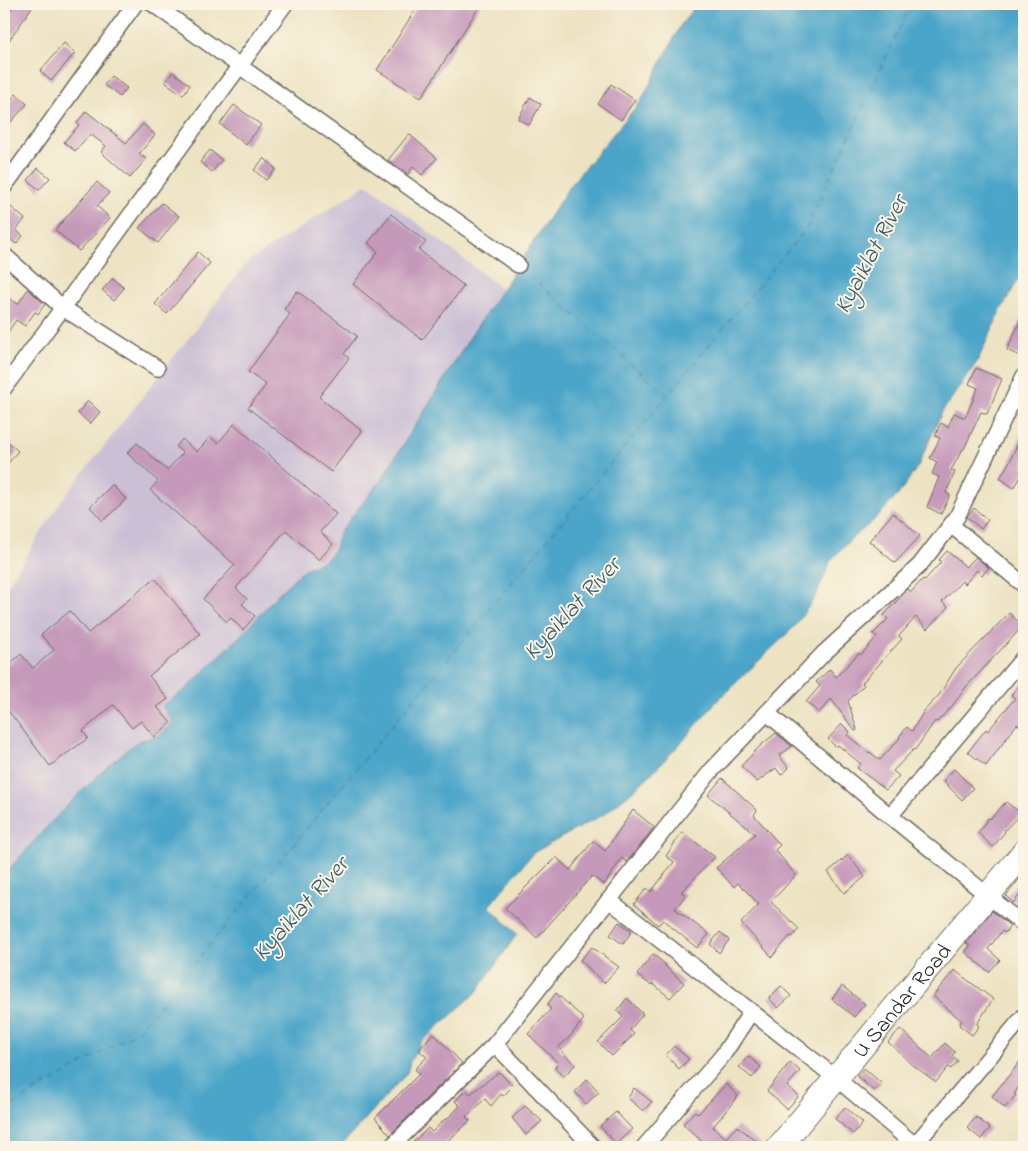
<svg xmlns="http://www.w3.org/2000/svg" width="1028" height="1151" font-family="'Indie Flower',sans-serif">
<rect width="100%" height="100%" fill="#fcf5e5"/>
<filter id="ink" filterUnits="userSpaceOnUse"><feTurbulence type="fractalNoise" baseFrequency=".02" numOctaves="2"/><feDisplacementMap in="SourceGraphic" scale="10" xChannelSelector="R" yChannelSelector="G"/><feConvolveMatrix kernelMatrix="1 2 1 2 8 2 1 2 1" color-interpolation-filters="sRGB"/></filter>
<filter id="wash" filterUnits="userSpaceOnUse"><feTurbulence type="fractalNoise" baseFrequency=".0096" numOctaves="4" result="noise"/><feDisplacementMap in="SourceGraphic" scale="20" xChannelSelector="R" yChannelSelector="G"/><feGaussianBlur stdDeviation="1.12" result="paint"/><feColorMatrix in="noise" values="0 0 0 0 0 0 0 0 0 0 0 0 0 0 0 0 0 1.4 0 .05"/><feComposite in="paint" operator="in"/></filter>
<g filter="url(#wash)">
<rect width="100%" height="100%" fill="#ede3c3"/>
<polygon fill="#cbbfd5" points="367,184 528,309 364,537 4,906 4,591 62,500 248,262"/>
<path fill="#4ba5c9" stroke="#3b687a" d="M697,4H1024V269L999,314L977,362L942,412L918,466L898,495L871,523L853,537L831,560L816,596L795,626L716,702L682,742L643,782L606,813L533,853L489,906L517,934L476,993L421,1042L410,1062L407,1073L340,1147H4V875C44,829 86,783 134,744C141,739 147,739 155,737C161,736 168,727 173,723L162,706L185,690L240,636L279,593L304,569L324,561L330,555L335,548L339,533L381,480L474,331L508,281L571,184L641,101L681,25Z"/>
<g fill="none" stroke-linecap="round" stroke-linejoin="round">
<g stroke="#385c6a" stroke-width="1" stroke-dasharray="6 5" stroke-linecap="butt">
<polyline points="522,269 666,394"/>
<polyline points="4,1110 138,1031 806,229 911,4"/>
</g>
</g>
<g id="blocks">
<g fill="#c599ba">
<polygon points="15,4 34,4 4,48 4,19"/>
<polygon points="419,4 481,4 421,98 377,70"/>
<polygon points="64,43 75,53 51,81 40,71"/>
<polygon points="173,72 190,85 183,95 165,82"/>
<polygon points="111,76 127,88 120,97 104,85"/>
<polygon points="611,84 635,100 621,120 598,104"/>
<polygon points="16,94 27,104 4,130 4,108"/>
<polygon points="530,97 541,104 529,125 518,119"/>
<polygon points="234,105 261,125 246,145 220,124"/>
<polygon points="86,111 126,143 143,124 155,135 139,154 146,159 130,178 101,152 106,146 90,134 75,151 64,142 79,125 77,123"/>
<polygon points="409,134 437,158 422,175 413,167 408,174 388,160"/>
<polygon points="210,150 222,160 212,172 200,162"/>
<polygon points="264,158 276,169 266,180 254,170"/>
<polygon points="38,168 50,178 39,190 28,180"/>
<polygon points="97,182 109,193 97,206 110,218 79,251 55,230"/>
<polygon points="162,203 179,216 158,243 139,228"/>
<polygon points="11,207 25,219 16,230 23,236 16,244 4,234 4,217"/>
<polygon points="391,214 426,242 419,250 464,286 422,340 353,284 378,252 368,243"/>
<polygon points="198,252 210,263 167,314 155,304"/>
<polygon points="113,278 124,288 114,300 102,290"/>
<polygon points="28,289 45,304 38,314 35,312 25,326 16,320 4,338 4,295 18,304"/>
<polygon points="297,291 357,336 344,354 349,358 319,397 362,431 331,472 248,408 266,385 248,372 290,314 284,309"/>
<polygon points="1024,312 1024,358 1007,350"/>
<polygon points="976,368 1002,379 987,414 981,412 964,449 963,449 951,470 955,472 946,493 950,495 941,514 927,507 939,477 932,474 937,462 930,458 940,438 935,436 941,423 948,427 954,413 965,418 978,388 969,384"/>
<polygon points="88,401 100,412 90,424 78,413"/>
<polygon points="234,424 336,514 320,532 333,544 319,560 286,530 236,588 247,599 242,604 255,616 243,630 231,618 227,622 203,599 235,565 150,490 158,481 127,453 137,443 167,470 183,453 176,447 182,439 197,452 210,437 218,443"/>
<polygon points="1024,429 1024,472 1014,488 1000,478 1010,461"/>
<polygon points="4,438 18,451 4,468"/>
<polygon points="112,485 126,499 103,521 90,507"/>
<polygon points="974,508 988,520 981,529 967,517"/>
<polygon points="893,513 920,536 895,563 869,541"/>
<polygon points="947,551 966,567 976,557 989,568 982,575 977,570 965,584 962,581 942,602 948,607 927,629 916,617 899,636 902,639 862,683 864,685 848,701 857,730 855,731 831,699 819,713 806,702 820,686 816,682 830,669 836,677 859,653 861,655 877,637 873,634 888,619 884,615 908,589 911,592 923,579 925,580 941,562 939,560"/>
<polygon points="155,578 200,634 149,676 168,699 157,707 171,723 154,737 141,721 132,728 113,705 83,731 88,738 50,766 4,705 4,670 21,654 33,668 54,650 41,635 70,611 88,633"/>
<polygon points="1009,613 1023,626 966,687 953,705 937,722 935,721 915,750 914,749 893,771 899,776 886,790 857,768 861,764 838,745 836,747 828,739 842,724 850,732 847,735 869,753 870,752 880,760 900,738 899,737 907,727 912,731 924,711 939,695 956,668"/>
<polygon points="1024,680 1024,729 1017,724 986,766 968,752 986,729 988,731 1015,698 1011,695"/>
<polygon points="776,733 792,746 779,756 789,768 781,775 776,768 757,782 741,766 760,746"/>
<polygon points="954,769 973,788 962,800 943,781"/>
<polygon points="722,778 757,810 754,815 780,845 775,850 796,875 771,902 799,929 792,937 790,936 772,957 741,923 759,904 738,883 734,887 716,868 755,834 708,795"/>
<polygon points="1006,802 1021,813 1004,831 1005,832 993,847 978,833 988,818 990,819"/>
<polygon points="633,810 654,827 643,842 627,862 622,858 604,885 592,876 537,938 505,908 556,857 570,870 593,841 605,851"/>
<polygon points="682,832 715,857 681,892 686,895 675,909 709,934 697,948 663,920 658,925 634,904 647,888 651,892 674,862 666,856"/>
<polygon points="848,855 865,877 844,893 828,872"/>
<polygon points="1024,873 1024,890 1013,903 1006,896"/>
<polygon points="992,911 1010,926 1005,933 1002,931 988,949 1000,960 989,972 965,952 970,946 966,943"/>
<polygon points="619,922 632,931 623,944 610,935"/>
<polygon points="720,932 729,940 719,953 710,944"/>
<polygon points="592,947 619,967 604,983 580,960"/>
<polygon points="653,954 666,965 665,966 684,983 670,998 652,983 651,985 637,975"/>
<polygon points="954,970 993,999 977,1024 979,1026 972,1035 959,1025 962,1021 933,996"/>
<polygon points="781,986 791,996 778,1008 769,998"/>
<polygon points="842,986 865,1004 854,1017 832,999"/>
<polygon points="556,993 584,1019 567,1040 558,1047 575,1065 563,1077 555,1067 558,1063 528,1034 551,1009 547,1005"/>
<polygon points="627,998 643,1014 630,1030 634,1034 612,1056 598,1042 623,1017 617,1011"/>
<polygon points="900,1029 932,1058 945,1043 955,1052 952,1056 958,1061 951,1069 948,1067 936,1082 914,1066 888,1042"/>
<polygon points="433,1033 462,1063 390,1135 375,1118 419,1074 415,1069 427,1057 419,1050"/>
<polygon points="674,1046 689,1059 679,1069 666,1055"/>
<polygon points="748,1056 761,1067 752,1078 739,1067"/>
<polygon points="1024,1057 1024,1079 1014,1094 1016,1095 1005,1108 992,1096"/>
<polygon points="790,1062 800,1071 787,1086 799,1096 787,1109 767,1091"/>
<polygon points="864,1068 881,1083 874,1091 857,1076"/>
<polygon points="499,1072 513,1086 503,1096 501,1094 491,1106 485,1099 466,1117 470,1121 441,1147 408,1147 428,1128 432,1132 445,1119 446,1120 460,1106 455,1101 466,1090 470,1094"/>
<polygon points="587,1079 599,1092 586,1104 575,1092"/>
<polygon points="726,1084 738,1096 713,1127 726,1138 737,1126 764,1147 708,1147 683,1124 695,1111 698,1114"/>
<polygon points="634,1088 652,1102 643,1111 628,1098"/>
<polygon points="525,1106 542,1121 526,1135 512,1118"/>
<polygon points="845,1107 863,1123 853,1134 835,1119"/>
<polygon points="616,1112 632,1129 616,1144 600,1126"/>
<polygon points="976,1117 990,1128 981,1139 967,1128"/>
</g>
</g>
</g>
<g filter="url(#ink)">
<use href="#blocks" fill-opacity="0" stroke="#6f6b60" stroke-width="1"/>
<g fill="none" stroke-linecap="round" stroke-linejoin="round">
<g stroke="#6f6b60" stroke-width="18">
<g id="minor">
<polyline points="153,4 518,265"/>
<polyline points="4,187 135,4"/>
<polyline points="4,255 63,308 157,368"/>
<polyline points="4,388 285,4"/>
<polyline points="951,525 1024,585"/>
<polyline points="767,713 890,816 1024,925"/>
<polyline points="890,816 1024,657"/>
<polyline points="609,900 836,1078 917,1147"/>
<polyline points="495,1044 593,1147"/>
<polyline points="391,1147 495,1044 711,771 824,653 919,566 957,517 1024,376"/>
<polyline points="644,1147 723,1055 751,1012"/>
<polyline points="913,1147 1024,1016"/>
</g>
</g>
<g stroke="#6f6b60" stroke-width="26">
<g id="primary">
<path id="s1" d="M779,1147L1024,852"/>
</g>
</g>
<use href="#minor" stroke="#fff" stroke-width="15"/>
<use href="#primary" stroke="#fff" stroke-width="24"/>
</g>
</g>
<g text-anchor="middle" stroke-width="4" stroke-linejoin="round" paint-order="stroke">
<g font-size="22" fill="#2b2b2b" stroke="#fcf5e5">
<text dy="8" stroke="none"><textPath href="#s1" startOffset="191">U Sandar Road</textPath></text>
</g>
<g font-size="24" font-style="italic" fill="#385c6a" stroke="#fcf5e5">
<text transform="translate(870 254) rotate(-62)" y="8">Kyaiklat River</text>
<text transform="translate(571 608) rotate(-47)" y="8">Kyaiklat River</text>
<text transform="translate(300 908) rotate(-48)" y="8">Kyaiklat River</text>
</g>
</g>
<rect width="1028" height="1151" fill="none" stroke="#fcf5e5" stroke-width="20"/>
</svg>
